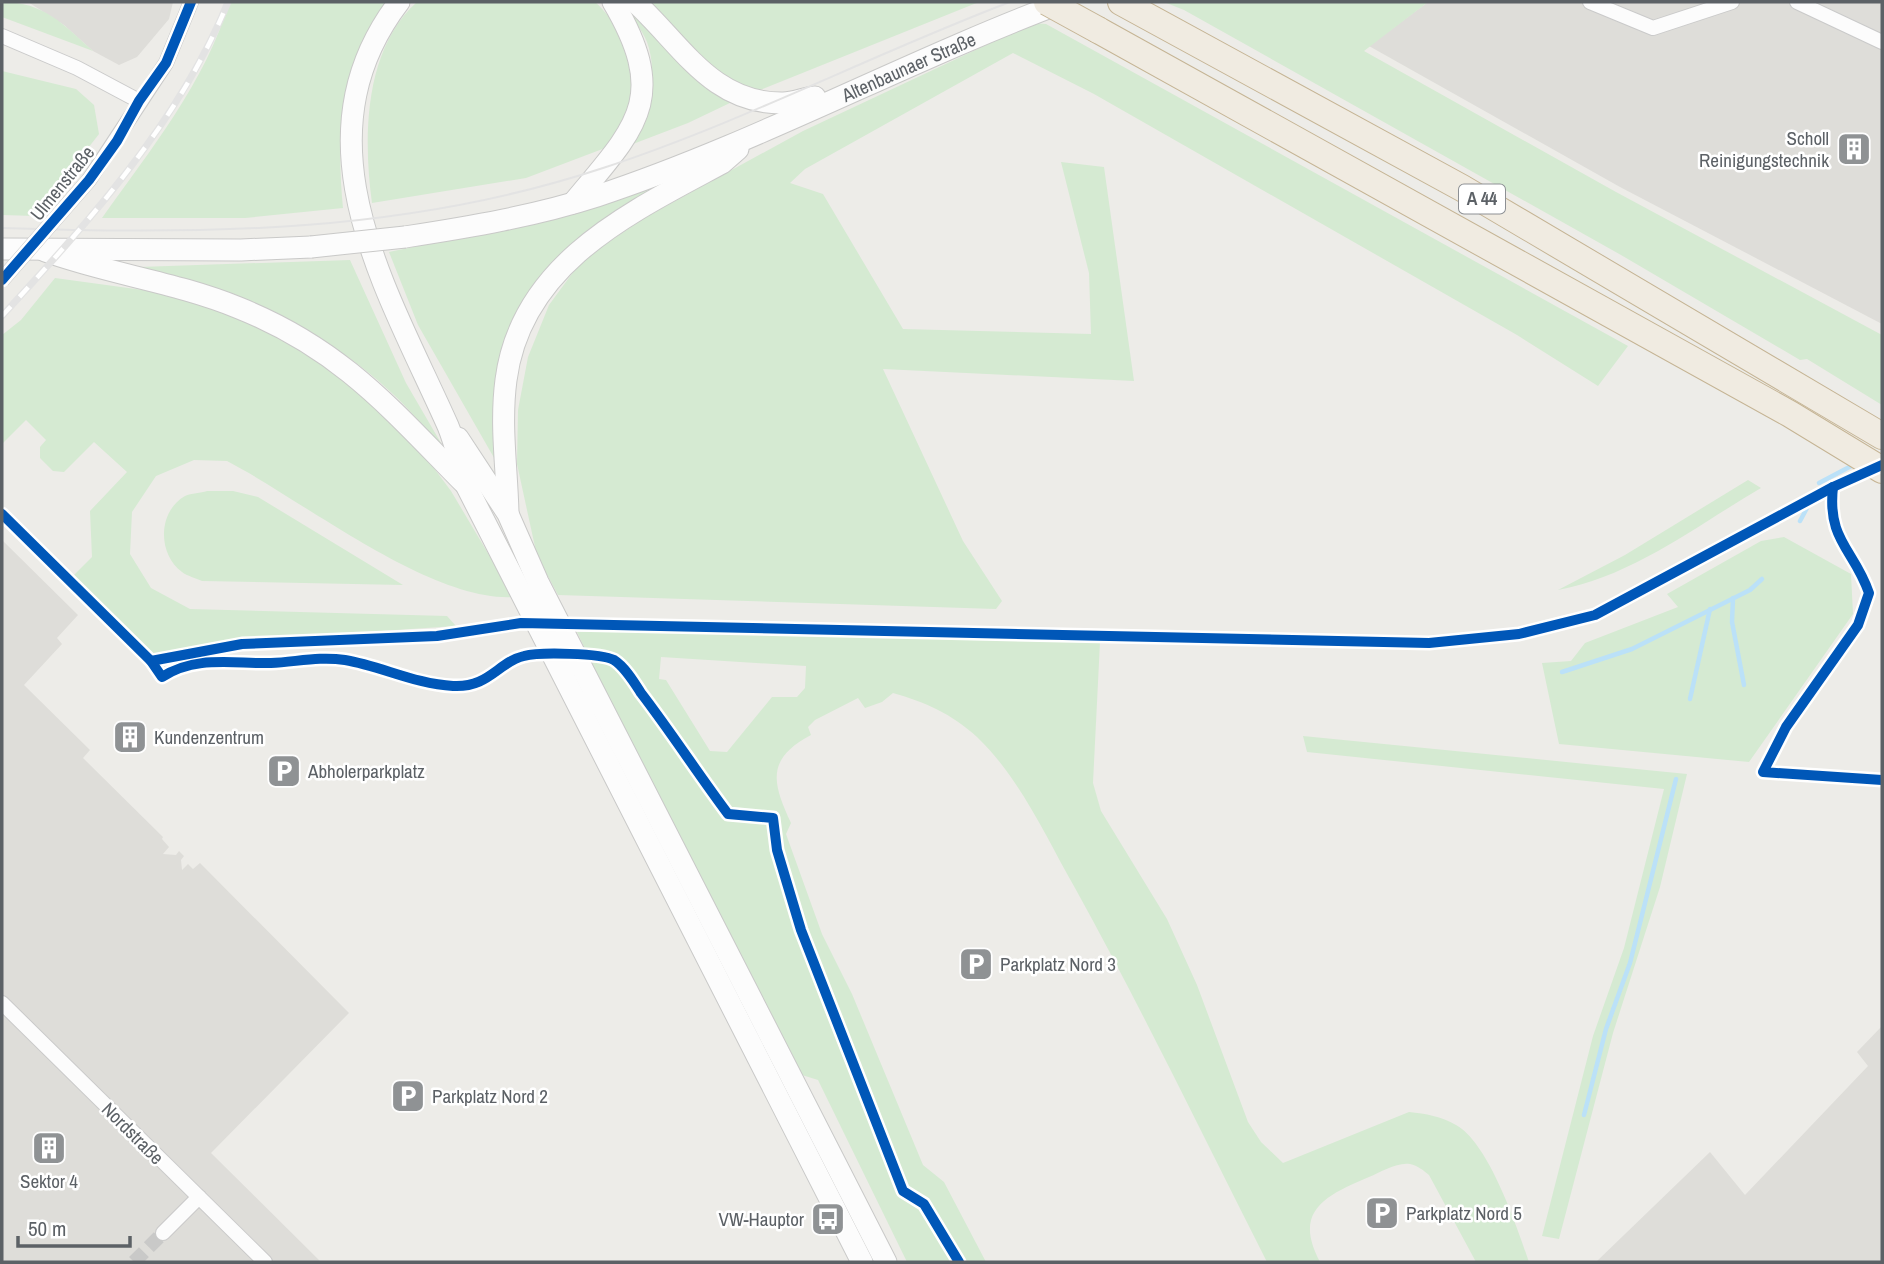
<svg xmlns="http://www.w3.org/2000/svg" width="1884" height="1264" font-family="'Archivo Narrow',sans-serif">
<rect width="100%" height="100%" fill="#edece8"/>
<g fill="#deddd9">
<polygon points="28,2 173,2 169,19 137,57 119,65 93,51 64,25"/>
<polygon points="1428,2 1882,2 1882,324 1620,187 1369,46"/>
<polygon points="2,540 78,615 57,638 62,644 24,685 90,750 83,758 163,837 162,839 169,847 163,854 176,855 179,851 184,856 181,860 182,870 188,864 193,869 200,863 349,1013 211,1153 321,1262 2,1262"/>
<polygon points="1882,1026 1882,1262 1596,1262 1710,1152 1745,1195 1868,1066 1857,1052"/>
</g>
<g fill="#d5ead2" fill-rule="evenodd">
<path d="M2,2C44,2 63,24 93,51L2,17Z"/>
<path d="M229,2H386C377,17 365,32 359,49C338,98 338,156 343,208L245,218H102C150,150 206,82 229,2Z"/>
<path d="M417,2H595C624,27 643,78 629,116C625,126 618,135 613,145L526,178L372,203C363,138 364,49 417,2Z"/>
<polygon points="647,2 979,2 755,92 726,82"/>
<polygon points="1164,2 1428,2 1364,51 1616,192 1882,335 1882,405 1807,359 1800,360 1621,255 1184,10"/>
<path d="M622,4L732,102L688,123L633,144C648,114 659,75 647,42C642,29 630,16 622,4Z"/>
<polygon points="1033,23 1046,24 1628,346 1598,386 1517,335 1094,94 1013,53 805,169 790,183 823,194 903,329 1091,334 1089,273 1061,162 1104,167 1134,381 883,369 963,541 1002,601 996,609 558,595 537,556 517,464 518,410 528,357 549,305 582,260 646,217 803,131"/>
<polygon points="2,71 76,89 94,105 99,134 35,216 2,215"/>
<polygon points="656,187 588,230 561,256 529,295 497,463 418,325 389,252 523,224"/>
<path d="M350,260L406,383L445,450C428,432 412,412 394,395C322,326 233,292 139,267Z"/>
<path d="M55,278L143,290L207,305L263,328L314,355L413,440L451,491L514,597C430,602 304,501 227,461L194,460L156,476L132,512L130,554L151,588L190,609L447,616L456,626L218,642L153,655L73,576L92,557L90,511L127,472L94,442L64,472L53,471L40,458V447L46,440L26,420L2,444V335L21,320Z"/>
<path d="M1748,480L1761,488C1696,526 1633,576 1558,590L1625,555Z"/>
<path d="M207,491H233L258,497L403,585L202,581C196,578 187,576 182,572C157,554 158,511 185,496C191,493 201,493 207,491Z"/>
<polygon points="1784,537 1851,574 1853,614 1749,762 1559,744 1542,663 1571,661 1585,643 1678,607 1667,594 1761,541"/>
<path d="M577,632H758L1100,642L1093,783L1101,811L1167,919L1197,985L1248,1122L1261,1142L1283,1163L1409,1112C1426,1114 1441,1116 1456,1125C1489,1143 1517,1227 1529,1262H1476L1429,1175C1423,1170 1418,1166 1410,1164C1397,1162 1381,1172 1369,1177C1327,1195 1292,1210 1320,1262H1267C1204,1138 1143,1011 1075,888C1046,837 1020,778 977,737C952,714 925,702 893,693L882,702L865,708L858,698L815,720L808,727L811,735C766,759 772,782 791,823L786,834L822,934L852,994L923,1165L944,1182L986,1262H907L818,1080L802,1075L626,736ZM661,657L806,666L805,688L797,697H772L727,752L710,751L666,680L659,679Z"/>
<polygon points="1303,736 1687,774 1660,887 1613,1033 1559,1239 1542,1236 1593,1036 1624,948 1664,789 1307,752"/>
</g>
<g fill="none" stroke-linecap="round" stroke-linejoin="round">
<g stroke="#bbe1f8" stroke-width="4.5">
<polyline points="1819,483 1855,464"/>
<polyline points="1800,521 1807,508"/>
<polyline points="1733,598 1732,622 1744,685"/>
<polyline points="1562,672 1632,649 1750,590 1762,579"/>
<polyline points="1690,699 1710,609"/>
<polyline points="1584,1115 1606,1029 1630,963 1676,779"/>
</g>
<polyline stroke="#c9c9c8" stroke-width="14" stroke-dasharray="14 7" stroke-linecap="butt" points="134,1262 163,1233"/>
<g stroke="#cacaca" stroke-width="16">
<g id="minor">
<polyline points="1590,2 1653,28 1732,2"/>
<polyline points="1797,2 1882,42"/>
<polyline points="2,36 77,68 139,101"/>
<polyline points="89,180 166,63 191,2"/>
<polyline points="2,1003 265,1262"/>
<polyline points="163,1233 199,1197"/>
</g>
</g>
<g stroke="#c9c9c8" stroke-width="23">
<g id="secondary">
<path d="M399,2C293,141 388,291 448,426C456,445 460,467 467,487L862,1262"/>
<path d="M635,2C682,45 712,104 783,103C794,103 804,98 815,97"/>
<path d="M573,203C636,127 670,99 613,2"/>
<path id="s1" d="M405,237C470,227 535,216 597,196C757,143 906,61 1064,2"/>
<polyline points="2,249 241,250 311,247"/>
<path d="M45,251C108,274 176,282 239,308C341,349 390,408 464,483"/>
<polyline points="458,438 508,514 538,582 886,1262"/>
<path d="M508,513C507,469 500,425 506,380C521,263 631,212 722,163L738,149"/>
</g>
</g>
<g stroke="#c5b494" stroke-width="28">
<g id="motorway">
<polyline points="1121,2 1462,188 1882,436"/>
<polyline points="1098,30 1790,414 1882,470"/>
</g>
</g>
<use href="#minor" stroke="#fcfcfc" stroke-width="14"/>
<use href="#secondary" stroke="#fcfcfc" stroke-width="21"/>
<use href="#motorway" stroke="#f0ebe1" stroke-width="26"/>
<path stroke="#e3e3e3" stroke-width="2" d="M2,228C206,235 407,233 603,168C743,122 873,54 1010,2"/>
<g stroke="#e3e3e3" stroke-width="7">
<path id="rail" d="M2,316C89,221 179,123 228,2"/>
</g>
<use href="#rail" stroke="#fff" stroke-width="4.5" stroke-dasharray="13" stroke-linecap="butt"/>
<g stroke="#cacaca" stroke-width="16" stroke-linecap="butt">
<polyline id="minor-bridge" points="2,280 89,180"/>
</g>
<g stroke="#c9c9c8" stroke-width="23" stroke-linecap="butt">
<polyline id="secondary-bridge" points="311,247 405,237"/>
</g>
<g stroke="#c5b494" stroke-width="28" stroke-linecap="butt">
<polyline id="motorway-bridge" points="1047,2 1098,30"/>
</g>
<use href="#minor-bridge" stroke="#fcfcfc" stroke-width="14"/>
<use href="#secondary-bridge" stroke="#fcfcfc" stroke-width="21"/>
<use href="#motorway-bridge" stroke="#f0ebe1" stroke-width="26"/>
<g stroke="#fff" stroke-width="15">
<g id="cycleway">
<polyline points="2,280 89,180 117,141 139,101 166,63 191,2"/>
<path d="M1833,487C1827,541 1854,549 1869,593L1858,625L1786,727L1763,772L1882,780"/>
<path d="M2,514L151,661L162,677C196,655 233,664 271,663C296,662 319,656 345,660C381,666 415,684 453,686C489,688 498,662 524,656C539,652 601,653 614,660C625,667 634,682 641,693C671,732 698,774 728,814L773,818L777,850L801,930L903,1191L924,1204L959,1262"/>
<polyline points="151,661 242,644 437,636 521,623 1429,643 1519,634 1595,615 1833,487 1882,465"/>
</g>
</g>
<use href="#cycleway" stroke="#0057b8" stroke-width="10"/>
</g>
<defs>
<g id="building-square" transform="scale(1.75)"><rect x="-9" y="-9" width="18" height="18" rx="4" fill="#8f9294" stroke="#fff"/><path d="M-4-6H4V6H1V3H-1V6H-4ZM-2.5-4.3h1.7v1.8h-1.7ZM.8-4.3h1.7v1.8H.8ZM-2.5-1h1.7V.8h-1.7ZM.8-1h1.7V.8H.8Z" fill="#fff"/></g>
<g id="parking-square" transform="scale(1.75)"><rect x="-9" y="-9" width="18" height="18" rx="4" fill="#8f9294" stroke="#fff"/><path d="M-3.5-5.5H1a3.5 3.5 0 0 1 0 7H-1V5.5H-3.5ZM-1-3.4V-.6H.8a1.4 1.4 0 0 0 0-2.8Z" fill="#fff"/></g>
<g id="bus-square" transform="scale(1.75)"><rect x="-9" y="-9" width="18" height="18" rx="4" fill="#8f9294" stroke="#fff"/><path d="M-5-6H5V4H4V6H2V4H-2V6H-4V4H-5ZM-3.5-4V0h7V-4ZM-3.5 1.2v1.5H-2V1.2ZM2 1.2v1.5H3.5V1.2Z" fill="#fff"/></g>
</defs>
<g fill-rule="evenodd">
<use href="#building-square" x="1854" y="149"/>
<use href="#building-square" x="130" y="737"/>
<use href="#parking-square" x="284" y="771"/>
<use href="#parking-square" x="976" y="964"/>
<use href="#parking-square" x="408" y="1096"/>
<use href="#building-square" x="49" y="1148"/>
<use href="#parking-square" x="1382" y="1213"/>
<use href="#bus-square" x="828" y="1219"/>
</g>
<g text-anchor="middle" stroke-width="5" stroke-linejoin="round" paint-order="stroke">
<rect fill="#fff" stroke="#8d9094" stroke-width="2" x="1459" y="184.5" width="46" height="29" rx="5"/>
<g font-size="18" font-weight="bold" fill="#5c6166">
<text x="1482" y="205">A 44</text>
</g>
<g font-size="19" fill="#5c6166" stroke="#fff">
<text dy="7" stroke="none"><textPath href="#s1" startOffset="534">Altenbaunaer Straße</textPath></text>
<text transform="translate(62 183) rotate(-51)" y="7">Ulmenstraße</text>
<text transform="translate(133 1133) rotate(45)" y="7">Nordstraße</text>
</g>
<g font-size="19" fill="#5c6166" stroke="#fff" text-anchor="start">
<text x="1829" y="145" text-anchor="end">Scholl<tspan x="1829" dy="22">Reinigungstechnik</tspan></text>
<text x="154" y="744">Kundenzentrum</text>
<text x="308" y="778">Abholerparkplatz</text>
<text x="1000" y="971">Parkplatz Nord 3</text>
<text x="432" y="1103">Parkplatz Nord 2</text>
<text x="49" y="1188" text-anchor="middle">Sektor 4</text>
<text x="1406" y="1220">Parkplatz Nord 5</text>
<text x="804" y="1226" text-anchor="end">VW-Hauptor</text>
</g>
</g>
<rect width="1884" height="1264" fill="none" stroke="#5c6166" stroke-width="7"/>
<path d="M18 1236v10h112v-10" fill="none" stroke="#5c6166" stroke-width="3.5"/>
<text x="28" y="1236" font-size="21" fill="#5c6166" stroke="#ffffff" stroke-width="5" paint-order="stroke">50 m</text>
</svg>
